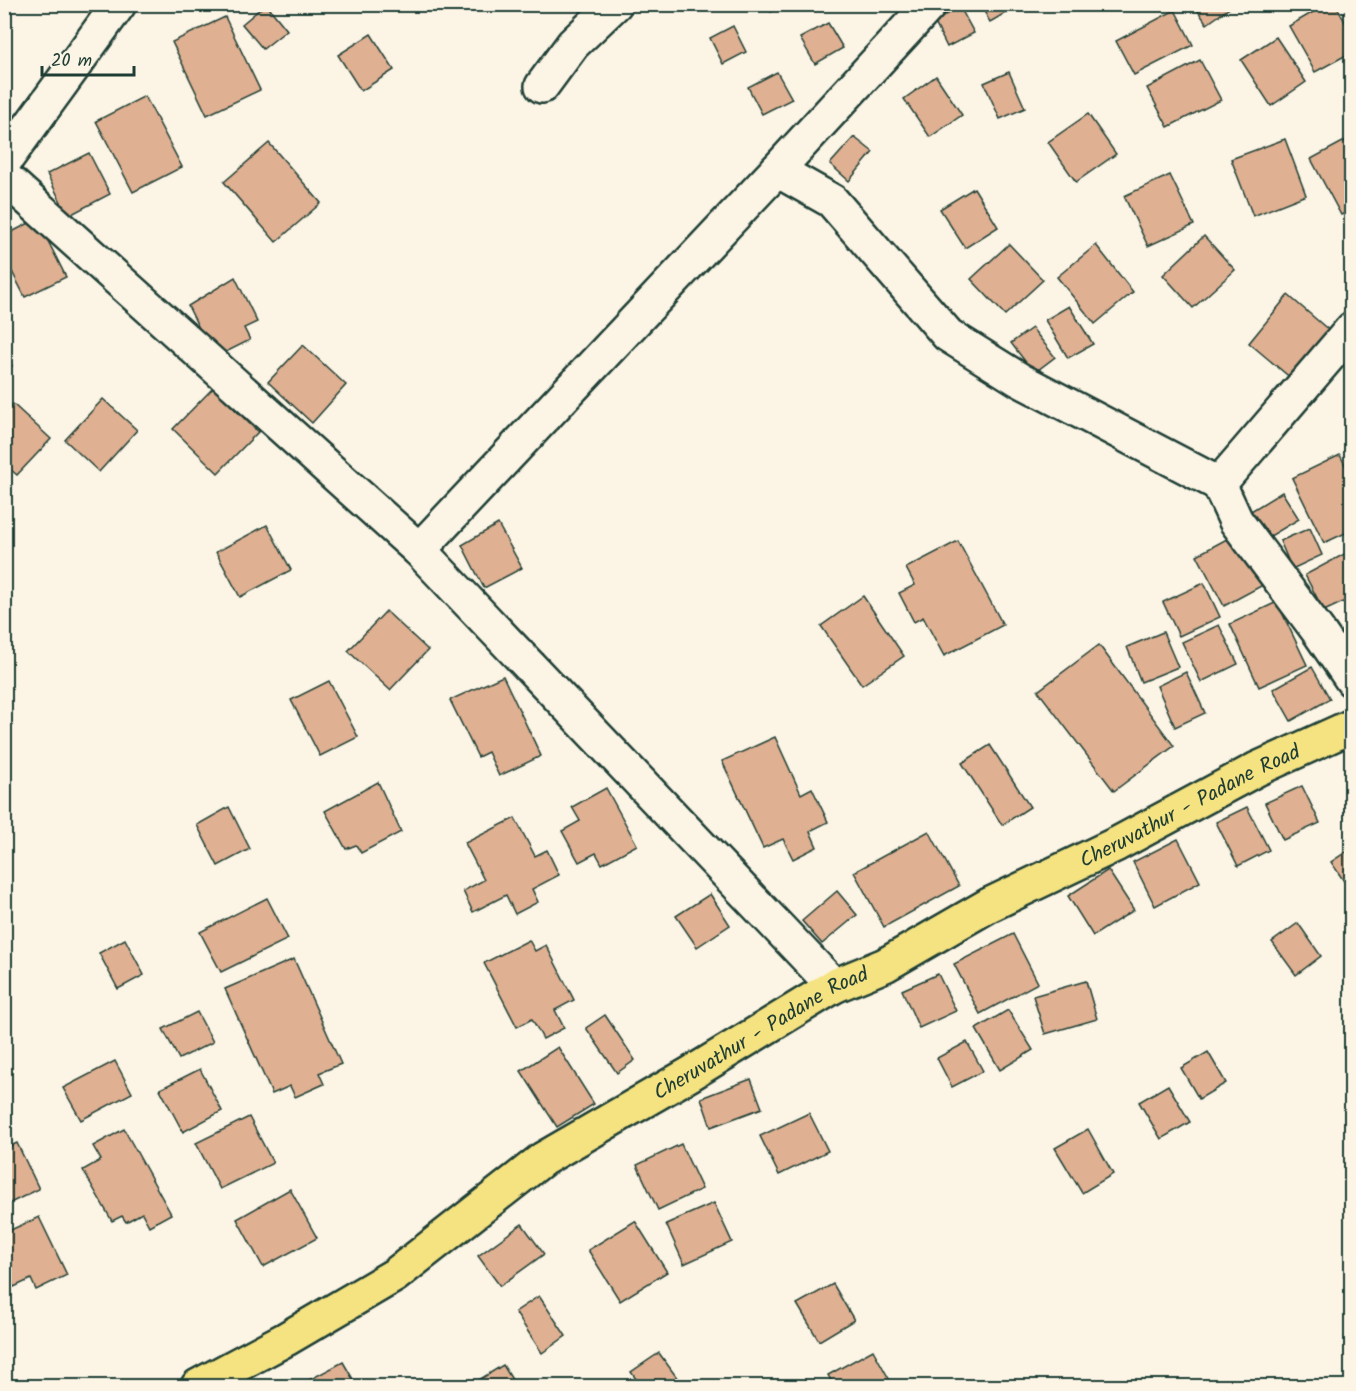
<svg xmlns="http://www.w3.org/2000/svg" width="1356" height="1391" font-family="Kalam,sans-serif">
<rect width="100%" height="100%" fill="#fcf5e5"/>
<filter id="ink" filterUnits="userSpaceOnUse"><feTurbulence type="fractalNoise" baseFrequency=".0167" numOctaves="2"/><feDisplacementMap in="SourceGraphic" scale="12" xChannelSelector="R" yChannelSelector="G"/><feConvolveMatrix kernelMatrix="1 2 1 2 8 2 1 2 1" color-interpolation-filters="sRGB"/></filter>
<g filter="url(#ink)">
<g fill="#dfb091" stroke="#1f3d34" stroke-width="1.5">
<polygon points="266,4 287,30 263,49 242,24"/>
<polygon points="768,4 786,4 771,12"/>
<polygon points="980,4 1021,4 990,22"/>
<polygon points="1193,4 1235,4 1207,24"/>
<polygon points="1327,4 1335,4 1352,34 1352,52 1315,72 1289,26"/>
<polygon points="960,7 974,33 947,47 934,21"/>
<polygon points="1175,10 1193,45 1134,75 1116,41"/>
<polygon points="225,17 260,90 207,115 172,42"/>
<polygon points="828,23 843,48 815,64 800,38"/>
<polygon points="733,26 746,52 723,64 710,38"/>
<polygon points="371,34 394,70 361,91 338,55"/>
<polygon points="1276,37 1306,82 1271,106 1241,60"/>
<polygon points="1200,60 1221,100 1168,127 1147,88"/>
<polygon points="777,72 792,99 762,114 748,87"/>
<polygon points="1009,72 1025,108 1000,119 984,83"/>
<polygon points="936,76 962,115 930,137 904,99"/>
<polygon points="145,96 182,167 133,192 96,121"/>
<polygon points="1088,114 1116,154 1076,182 1048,142"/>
<polygon points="854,137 873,152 849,181 830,164"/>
<polygon points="1352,137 1352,210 1341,215 1311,159"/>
<polygon points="1285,139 1306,195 1253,216 1231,159"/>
<polygon points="269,143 321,203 276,242 224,182"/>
<polygon points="89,153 110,194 68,216 47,174"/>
<polygon points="1170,175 1194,225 1148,246 1124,196"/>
<polygon points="974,188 998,227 965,248 940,209"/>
<polygon points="37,219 66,277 25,297 4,256 4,236"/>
<polygon points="1204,236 1235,270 1193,308 1163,275"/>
<polygon points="1009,244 1043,280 1005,315 971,279"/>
<polygon points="1096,245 1133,292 1095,324 1057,277"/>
<polygon points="235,277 257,322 244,328 250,340 214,358 188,306"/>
<polygon points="1288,295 1331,332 1292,379 1249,343"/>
<polygon points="1069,306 1093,344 1068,358 1045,320"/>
<polygon points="1032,328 1055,357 1034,373 1011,343"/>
<polygon points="303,345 346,385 312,423 268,382"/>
<polygon points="4,351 12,366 4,370"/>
<polygon points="213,388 258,432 218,473 173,429"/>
<polygon points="103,399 137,430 99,472 65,440"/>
<polygon points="13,404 51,439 17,475 4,464 4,413"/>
<polygon points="1340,455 1352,478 1352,530 1324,543 1292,478"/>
<polygon points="1282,492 1299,519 1262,541 1246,514"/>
<polygon points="498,524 522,568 484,588 462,545"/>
<polygon points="267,525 291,570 240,597 216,552"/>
<polygon points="1310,528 1322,555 1292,569 1280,541"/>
<polygon points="1236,534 1263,585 1224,606 1197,555"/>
<polygon points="958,541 1003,625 944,656 923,617 914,622 899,593 915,585 906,568"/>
<polygon points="1350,551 1352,555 1352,598 1324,611 1305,575"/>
<polygon points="1204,583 1220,617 1179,636 1163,602"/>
<polygon points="863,596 904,656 862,685 821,626"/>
<polygon points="1277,602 1307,665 1259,687 1230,624"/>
<polygon points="386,611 428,650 390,690 348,651"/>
<polygon points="1219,625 1238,664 1201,682 1182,642"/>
<polygon points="1163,632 1178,667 1141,682 1127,647"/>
<polygon points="1099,645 1174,746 1114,791 1038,691"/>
<polygon points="1312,667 1330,699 1291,721 1273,689"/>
<polygon points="1186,672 1205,713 1175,727 1157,686"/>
<polygon points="503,676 541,756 499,776 488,752 478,757 450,700"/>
<polygon points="329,681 358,737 320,756 291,700"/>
<polygon points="775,737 801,794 812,788 828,822 810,831 817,847 793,859 783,839 763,848 722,761"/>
<polygon points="990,745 1030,807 1002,825 962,763"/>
<polygon points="378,782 401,832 361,853 356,845 346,849 325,811"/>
<polygon points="1302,786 1320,823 1283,840 1265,803"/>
<polygon points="606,788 637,845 602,864 596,853 579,862 562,831 580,821 572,807"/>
<polygon points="229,807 250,849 218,866 197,825"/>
<polygon points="1247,807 1269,850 1238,866 1216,822"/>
<polygon points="515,818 535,856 547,850 559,875 532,889 538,902 515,914 506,895 473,912 463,891 484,880 465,843"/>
<polygon points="929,831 959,886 884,927 854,872"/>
<polygon points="1178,839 1200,882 1155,906 1133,862"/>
<polygon points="1352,848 1352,893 1331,862"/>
<polygon points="1108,870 1134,910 1093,936 1068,896"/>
<polygon points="837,891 857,915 822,944 802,921"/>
<polygon points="710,894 730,925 697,947 676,916"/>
<polygon points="267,898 288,939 221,972 200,932"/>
<polygon points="1298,923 1321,956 1296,975 1272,942"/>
<polygon points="1013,934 1038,983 980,1014 954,964"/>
<polygon points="125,939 144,975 118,989 99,953"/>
<polygon points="529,940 535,951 546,945 574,1000 555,1010 564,1028 543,1039 532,1019 517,1027 484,963"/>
<polygon points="294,959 341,1064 319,1073 324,1084 295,1097 290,1086 272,1094 225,989"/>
<polygon points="938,974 956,1011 919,1028 902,990"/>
<polygon points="1086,981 1097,1019 1045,1034 1033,996"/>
<polygon points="1008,1010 1033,1050 1000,1070 976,1029"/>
<polygon points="197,1012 213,1042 179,1059 163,1029"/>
<polygon points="605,1015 635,1060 617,1073 586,1028"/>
<polygon points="967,1042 983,1071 952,1087 937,1058"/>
<polygon points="558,1047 594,1104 557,1127 521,1071"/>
<polygon points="1208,1052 1226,1083 1199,1099 1181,1068"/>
<polygon points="115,1061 132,1093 81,1120 63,1088"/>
<polygon points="200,1069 222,1111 183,1132 160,1089"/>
<polygon points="751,1079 762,1108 711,1127 701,1098"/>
<polygon points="1168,1085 1190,1122 1161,1139 1139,1102"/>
<polygon points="809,1113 828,1151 779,1175 760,1136"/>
<polygon points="249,1117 273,1163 220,1189 196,1143"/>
<polygon points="124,1129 171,1214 149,1226 142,1213 126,1222 122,1216 112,1221 83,1170 101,1160 93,1146"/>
<polygon points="1088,1129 1113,1174 1082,1193 1055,1148"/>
<polygon points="17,1143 39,1189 4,1206 4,1149"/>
<polygon points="681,1144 702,1189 658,1210 637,1165"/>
<polygon points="290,1189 317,1238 263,1267 237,1219"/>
<polygon points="714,1203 732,1242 684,1264 666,1224"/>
<polygon points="39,1217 67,1275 36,1290 31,1279 14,1287 4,1268 4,1233"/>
<polygon points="635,1221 667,1272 620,1301 588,1250"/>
<polygon points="522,1224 544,1254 500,1286 478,1256"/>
<polygon points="833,1284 854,1320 819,1341 797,1304"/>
<polygon points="539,1296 566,1336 542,1353 515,1312"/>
<polygon points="873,1350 893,1386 834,1386 828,1375"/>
<polygon points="659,1353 678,1379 667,1386 641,1386 631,1372"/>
<polygon points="343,1362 357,1386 310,1386 307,1381"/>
<polygon points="503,1365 516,1386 469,1386"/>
</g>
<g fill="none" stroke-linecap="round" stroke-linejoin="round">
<g stroke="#1f3d34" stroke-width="38">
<g id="minor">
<polyline points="542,86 573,44 615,4"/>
<polyline points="4,162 119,4"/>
<polyline points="777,170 832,201 948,335 1020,380 1219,484"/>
<polyline points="4,177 419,550 834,986"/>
<polyline points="1352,329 1219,484 1236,521 1319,632 1352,680"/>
<polyline points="419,550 777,170 930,4"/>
</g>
</g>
<g stroke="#1f3d34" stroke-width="38">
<g id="major">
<path id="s1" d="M198,1386L286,1339L395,1275L543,1159L690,1074L834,986L885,965L989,905L1117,844L1257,769L1352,726"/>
</g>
</g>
<use href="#minor" stroke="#fcf5e5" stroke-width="33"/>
<use href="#major" stroke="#f5e382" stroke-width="33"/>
</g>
</g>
<g text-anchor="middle" stroke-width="6" stroke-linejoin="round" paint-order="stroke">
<g font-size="21" fill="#1f3d34" stroke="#fcf5e5">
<text dy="7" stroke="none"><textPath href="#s1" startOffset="1152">Cheruvathur - Padane Road</textPath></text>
<text dy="7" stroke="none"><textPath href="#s1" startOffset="666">Cheruvathur - Padane Road</textPath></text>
</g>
</g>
<rect width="1356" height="1391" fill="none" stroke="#fcf5e5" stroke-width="24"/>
<rect x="12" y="12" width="1332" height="1367" fill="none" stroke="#1f3d34" stroke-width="2" filter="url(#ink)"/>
<path d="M42 66v9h92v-9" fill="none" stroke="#1f3d34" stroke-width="3"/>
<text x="51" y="66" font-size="18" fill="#1f3d34" stroke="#fcf5e5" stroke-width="4.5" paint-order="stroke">20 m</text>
</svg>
